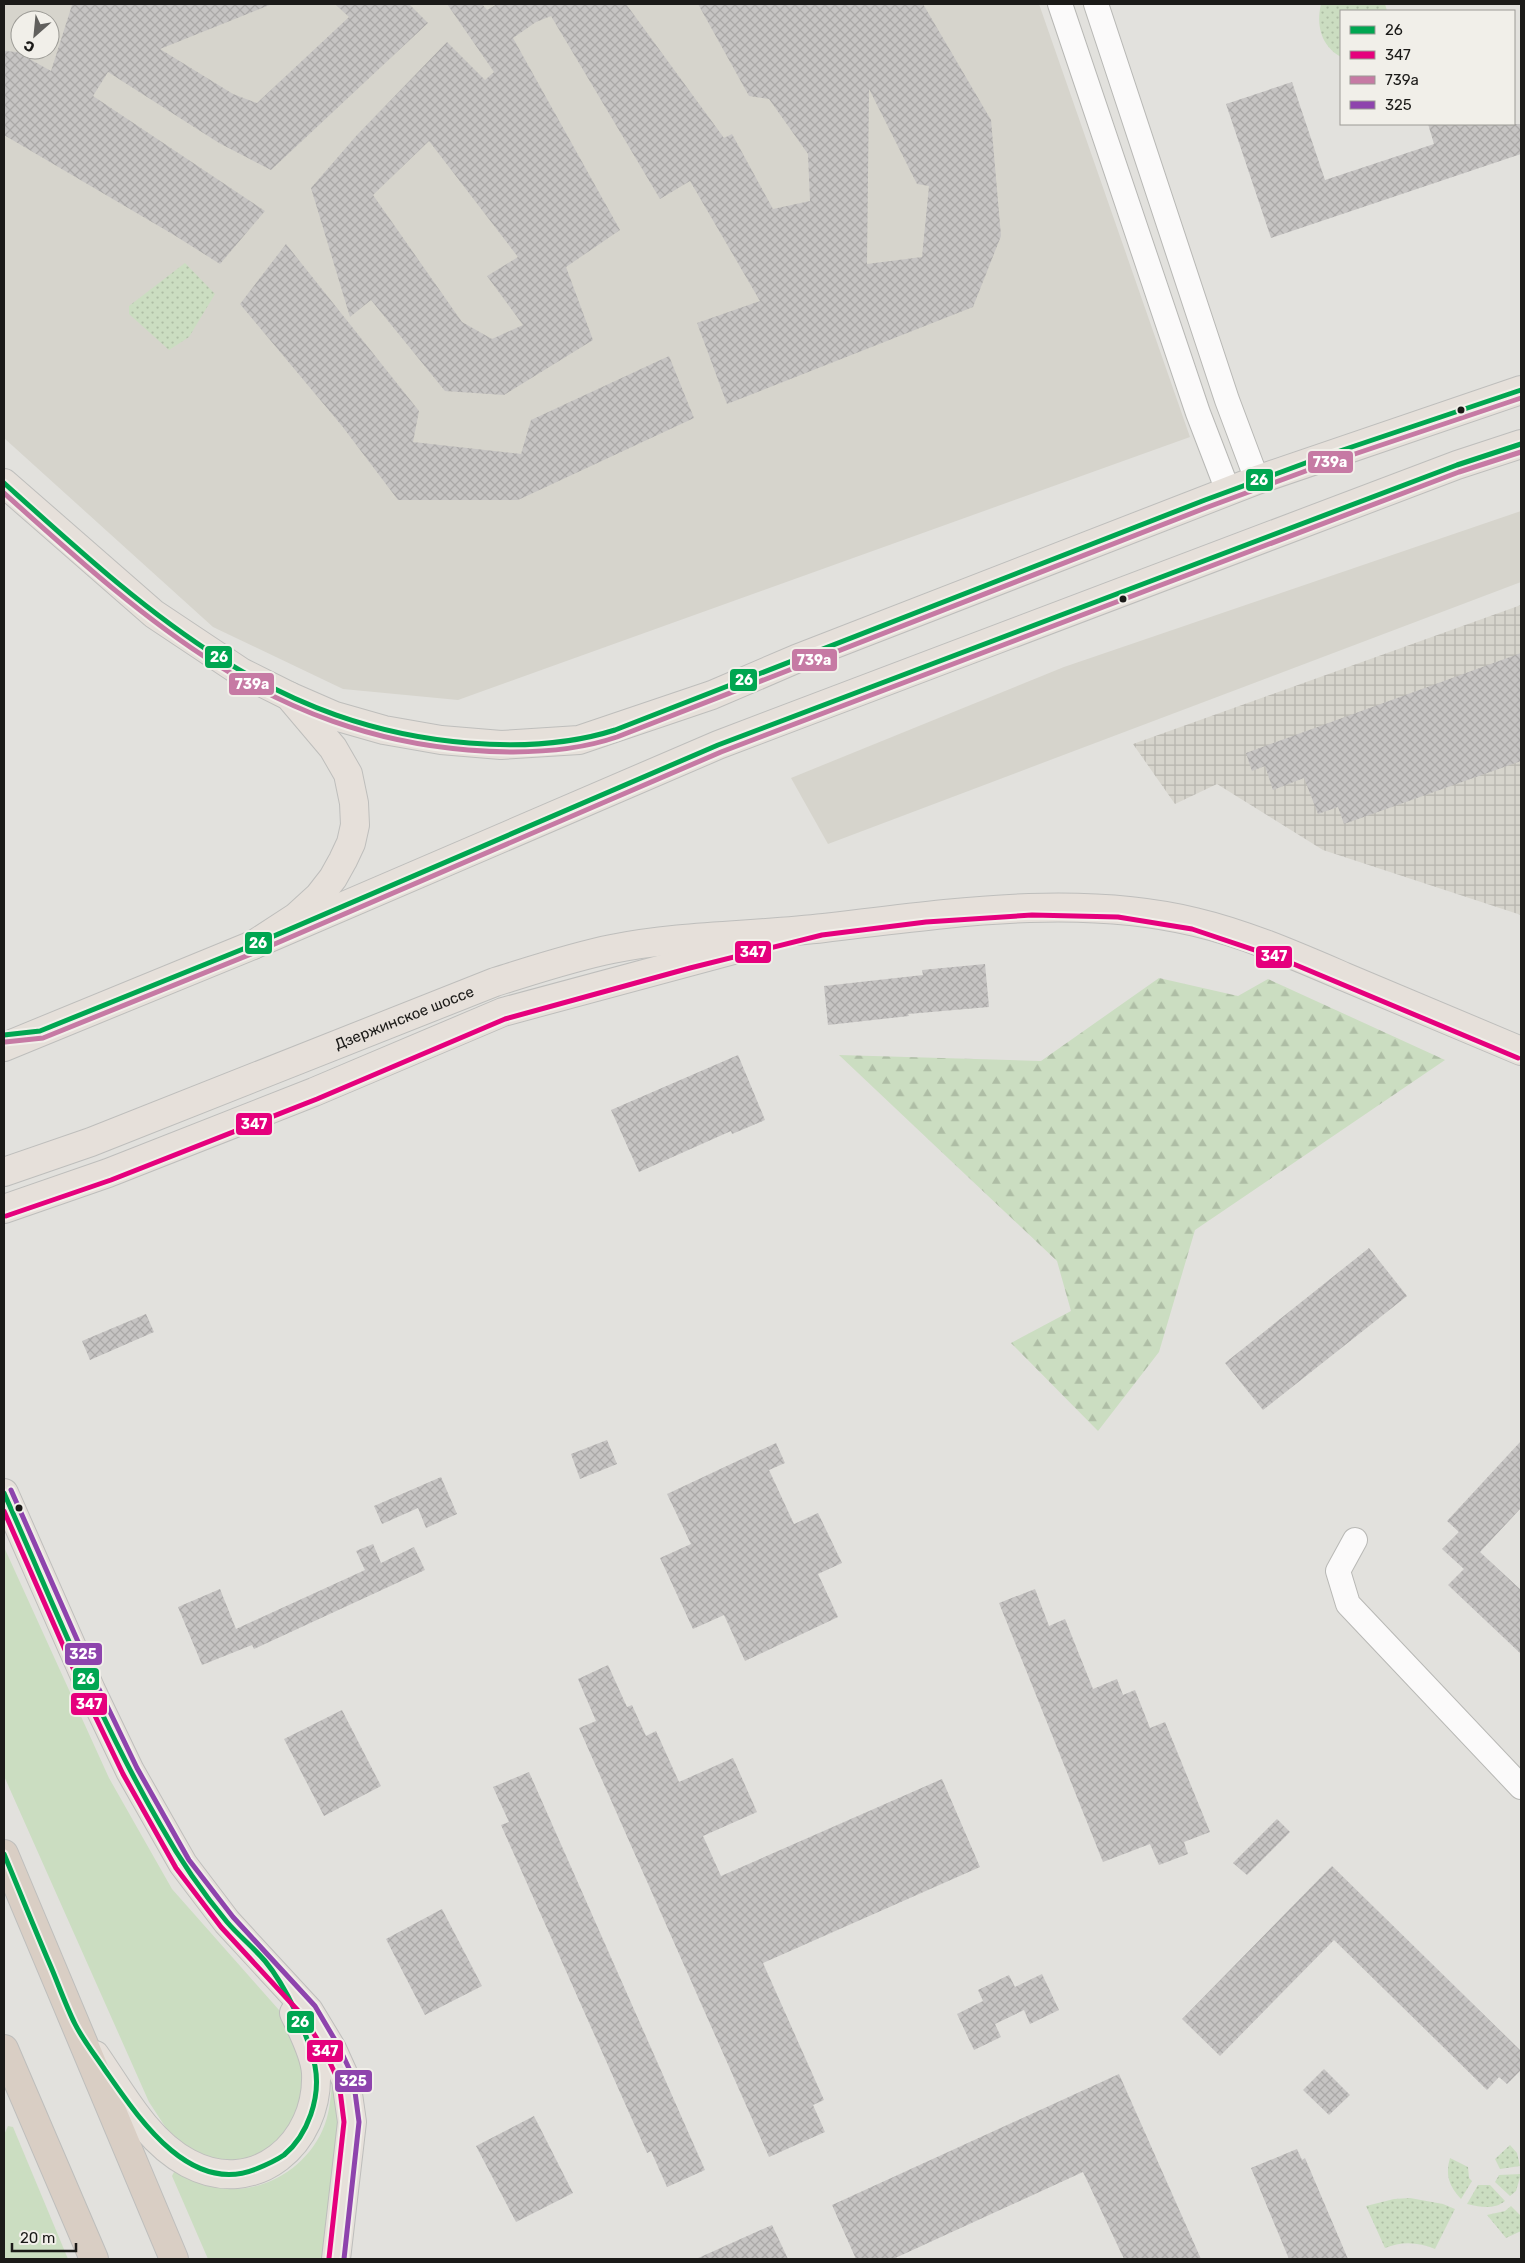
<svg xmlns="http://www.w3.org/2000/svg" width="1525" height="2263" font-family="Rubik,sans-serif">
<defs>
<pattern id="industrial-grid" width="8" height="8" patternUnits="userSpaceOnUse" patternTransform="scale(1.25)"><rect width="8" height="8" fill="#d6d4cc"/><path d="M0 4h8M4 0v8" fill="none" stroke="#b7b5ae"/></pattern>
<pattern id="forest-firs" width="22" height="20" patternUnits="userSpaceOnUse" patternTransform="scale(1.25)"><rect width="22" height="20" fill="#cbddc1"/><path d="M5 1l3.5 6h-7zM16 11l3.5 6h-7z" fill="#aebda5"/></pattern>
<pattern id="park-dots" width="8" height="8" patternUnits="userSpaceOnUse" patternTransform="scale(1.25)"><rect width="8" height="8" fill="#cbddc1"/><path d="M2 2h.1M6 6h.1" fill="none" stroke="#aebda5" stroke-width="1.8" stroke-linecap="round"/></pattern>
<pattern id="building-cross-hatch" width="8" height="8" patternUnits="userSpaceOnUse" patternTransform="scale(1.25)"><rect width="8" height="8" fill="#c6c4c3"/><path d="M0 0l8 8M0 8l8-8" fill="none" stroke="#aaa8a7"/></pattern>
</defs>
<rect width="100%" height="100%" fill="#e2e1dd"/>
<g fill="#d6d4cc" fill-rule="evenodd">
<path d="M4,4H1039L1190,437L458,700L343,689L213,627L4,438ZM20,20H50V50H20Z"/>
<polygon points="1521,511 1521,582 828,844 791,778 1064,667"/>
</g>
<polygon fill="url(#industrial-grid)" points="1521,605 1521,915 1323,850 1217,784 1175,804 1133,744"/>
<g fill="#cbddc1">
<polygon points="4,1547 109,1778 147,1845 172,1889 279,2010 294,2038 305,2079 303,2099 278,2146 249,2160 216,2161 200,2155 183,2144 166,2128 149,2102 4,1776"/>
<path d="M335,2079L341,2117L325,2259H208L172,2176L174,2172H178C189,2178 201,2184 214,2187C261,2197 309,2168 325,2124C330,2110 331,2095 332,2081Z"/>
<polygon points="8,2126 13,2127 68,2259 4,2259 4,2135"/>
</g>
<polygon fill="url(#forest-firs)" points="1159,978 1238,996 1268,979 1445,1060 1195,1230 1159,1352 1098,1431 1011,1343 1071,1311 1057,1261 839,1055 1041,1061"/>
<g fill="url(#park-dots)">
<path d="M1321,4H1385L1387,11H1341V57C1321,46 1316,25 1321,4Z"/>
<polygon points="185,263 215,294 189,337 169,350 129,314 129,306"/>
<polygon points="1510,2145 1517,2153 1520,2166 1500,2169 1495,2159"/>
<path d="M1450,2158L1468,2167L1469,2178L1472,2181L1461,2199C1449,2186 1445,2175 1450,2158Z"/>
<polygon points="1521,2174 1516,2191 1510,2196 1495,2182 1499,2175"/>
<path d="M1478,2185H1490L1505,2201C1494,2210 1479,2207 1467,2204Z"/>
<path d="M1410,2198L1443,2204L1455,2209L1435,2249C1419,2242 1401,2241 1385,2248L1366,2206L1394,2199Z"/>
<polygon points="1511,2206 1521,2216 1521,2231 1506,2238 1487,2215 1505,2211"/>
</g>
<g fill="url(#building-cross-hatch)" fill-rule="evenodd">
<polygon points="81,4 272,4 160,49 233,94 257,103 349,17 335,4 409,4 428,23 271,170 219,143 108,72 93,96 265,211 220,264 174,235 4,135 4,51 17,52 51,71 72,5"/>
<path d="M447,4H482L487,10L497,4H626L724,138L732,134L773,209L810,201L808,154L769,99L749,96L698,4H923L991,120L1001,236L973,307L727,404L697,323L760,301L690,181L660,199L551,16L536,22L513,38L620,230L566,267L593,340L504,395L445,391L371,300L350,317L311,188L357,135L447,42L485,80L494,72ZM869,89L917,184L929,186L922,257L867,264ZM429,141L518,257L487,276L523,325L492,339L462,322L373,195Z"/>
<polygon points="1292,82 1325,180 1434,144 1428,124 1521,124 1521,154 1271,238 1226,104"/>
<polygon points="286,244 419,411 413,442 521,454 531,420 669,356 694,418 518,500 398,500 342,426 240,304"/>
<polygon points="1521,653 1521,761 1344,824 1338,807 1318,814 1304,778 1273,790 1265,766 1252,771 1246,753"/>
<polygon points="985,964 989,1007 908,1014 909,1016 828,1025 824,986 923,975 922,970"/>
<polygon points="738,1055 765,1120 732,1134 731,1131 639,1172 611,1110"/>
<polygon points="1369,1248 1407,1296 1263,1410 1225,1363"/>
<polygon points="146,1314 154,1332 90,1360 82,1341"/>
<polygon points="607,1440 617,1464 580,1479 571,1454"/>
<polygon points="1521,1441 1521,1508 1480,1552 1521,1590 1521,1654 1448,1585 1464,1569 1442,1549 1459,1532 1447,1521"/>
<polygon points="776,1443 785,1463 769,1470 794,1524 818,1513 842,1563 818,1574 838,1617 745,1661 724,1615 693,1629 660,1558 691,1544 667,1494"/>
<polygon points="441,1477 457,1514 426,1528 418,1508 382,1524 374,1506"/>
<polygon points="373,1544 381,1563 414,1547 425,1570 254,1649 252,1645 202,1665 178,1607 220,1589 236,1629 365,1570 356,1551"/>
<polygon points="1035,1589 1049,1626 1065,1619 1093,1689 1117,1679 1123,1695 1135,1690 1150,1728 1165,1722 1210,1832 1184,1842 1188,1854 1159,1865 1150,1844 1103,1862 999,1603"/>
<polygon points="608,1665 627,1707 632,1705 646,1736 656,1731 679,1782 733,1758 757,1812 703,1836 721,1876 942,1779 980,1867 763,1963 824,2100 813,2105 825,2132 769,2157 579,1728 596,1721 578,1679"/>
<polygon points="342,1710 381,1786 324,1816 284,1739"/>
<polygon points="529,1772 705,2170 667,2187 651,2151 647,2153 501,1825 509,1822 493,1787"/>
<polygon points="1277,1819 1290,1832 1247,1875 1233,1863"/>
<polygon points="1332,1866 1521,2051 1521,2070 1507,2084 1499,2077 1487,2090 1334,1940 1220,2056 1182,2019"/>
<polygon points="442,1909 482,1986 425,2015 386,1939"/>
<polygon points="1042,1974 1059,2010 1030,2024 1024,2010 995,2024 1001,2037 974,2050 957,2014 983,2001 978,1990 1009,1975 1015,1987"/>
<polygon points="1324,2069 1350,2095 1329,2115 1303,2090"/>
<polygon points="1119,2074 1201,2259 1124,2259 1083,2172 893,2259 856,2259 832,2205"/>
<polygon points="534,2116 573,2193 516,2222 476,2146"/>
<polygon points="1297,2149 1302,2160 1305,2158 1348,2259 1289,2259 1251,2168"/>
<polygon points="772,2225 788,2259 696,2259"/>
</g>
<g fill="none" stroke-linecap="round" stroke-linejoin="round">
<g stroke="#b8b8b5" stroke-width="26">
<g id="minor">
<polyline points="1060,4 1198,413 1228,491"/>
<polyline points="1096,4 1227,400 1257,480"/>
<polyline points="1355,1540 1338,1571 1348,1604 1521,1787"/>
</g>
</g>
<g stroke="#bebebc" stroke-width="30">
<g id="major">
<polyline points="4,483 154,614 241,672 289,696 333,748 348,774 354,803 355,825 351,843 343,860 333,878 319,896 296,917 253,945 4,1047"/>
<polyline points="289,696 335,716 384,730 441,740 501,745 579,740 712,695 796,659 1257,480 1521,390"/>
<polyline points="253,945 718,745 1457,465 1521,444"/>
<path id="s1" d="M4,1172L91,1142L495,982C534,970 572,957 612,949C682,935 754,936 824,928C944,914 1075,893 1195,922C1246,934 1296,956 1345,977C1403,1001 1462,1026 1521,1051"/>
<polyline points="4,1209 108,1173 314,1092 503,1012 737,949"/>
<polyline points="4,1493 91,1690 130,1771 183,1864 227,1922 309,2011 332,2049 346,2080 352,2122 336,2259"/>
<path d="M95,2055C121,2092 146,2141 188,2163C255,2199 319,2143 316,2073C315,2055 302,2029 294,2013"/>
</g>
</g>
<g stroke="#bebebc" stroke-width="30">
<g id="highway">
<polyline points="4,1854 174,2259"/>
<polyline points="4,2049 94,2259"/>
</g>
</g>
<use href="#minor" stroke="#fbfafa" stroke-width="24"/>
<use href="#major" stroke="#e6e0da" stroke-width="28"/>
<use href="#highway" stroke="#d9cec4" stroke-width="28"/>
<g stroke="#f1efe9" stroke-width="9">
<g id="bus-1">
<path d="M4,483C145,610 269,727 469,743C518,747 568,745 615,730L1205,500L1319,458L1521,390"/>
<polyline points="4,1035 40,1031 253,945 718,745 1457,465 1521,444"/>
<path d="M4,1493C54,1605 99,1720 161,1826C180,1860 202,1892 227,1922C239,1936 253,1947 265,1961C286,1986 308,2034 315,2066C321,2097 308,2135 284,2155C275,2161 266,2165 256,2169C189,2196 138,2117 105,2070C95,2055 83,2040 75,2024C66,2006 59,1986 51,1967C35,1930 20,1892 4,1854"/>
</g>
</g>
<g stroke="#f1efe9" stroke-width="9">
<g id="bus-2">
<polyline points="6,1216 111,1180 317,1099 505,1019 690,968 822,935 926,922 1032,915 1118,917 1192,929 1284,960 1518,1058"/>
<polyline points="4,1511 84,1693 123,1774 176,1868 221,1927 303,2016 325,2052 339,2082 344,2122 329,2258"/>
</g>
</g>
<g stroke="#f1efe9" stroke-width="9">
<g id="bus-3">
<path d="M4,493C144,619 269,734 468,750C517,754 570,753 617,737L1208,507L1322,465L1521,398"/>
<polyline points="5,1042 43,1038 256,952 721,752 1459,472 1521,452"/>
</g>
</g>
<g stroke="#f1efe9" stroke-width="9">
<polyline id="bus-4" points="11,1490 98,1687 137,1768 189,1860 233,1917 315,2006 338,2045 353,2077 359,2122 344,2259"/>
</g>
<use href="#bus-1" stroke="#00a651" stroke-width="5"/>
<use href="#bus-2" stroke="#e5007d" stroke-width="5"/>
<use href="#bus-3" stroke="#c67aa4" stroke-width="5"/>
<use href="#bus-4" stroke="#8e44ad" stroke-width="5"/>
</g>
<g fill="#1b1a18" stroke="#f1efe9" stroke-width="2">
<circle cx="1461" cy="410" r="4.5"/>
<circle cx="1123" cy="599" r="4.5"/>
<circle cx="19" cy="1508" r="4.5"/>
</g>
<g text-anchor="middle" stroke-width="4" stroke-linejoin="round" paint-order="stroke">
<g font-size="15" fill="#1b1a18" stroke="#f1efe9">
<text dy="5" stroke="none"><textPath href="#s1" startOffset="429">Дзержинское шоссе</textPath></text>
</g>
</g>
<g stroke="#f1efe9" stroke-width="2">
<rect x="1307" y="450" width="47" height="24" rx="5" fill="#c67aa4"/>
<rect x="1245" y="468" width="29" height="24" rx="5" fill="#00a651"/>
<rect x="204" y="645" width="29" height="24" rx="5" fill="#00a651"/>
<rect x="791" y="648" width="47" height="24" rx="5" fill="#c67aa4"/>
<rect x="729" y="668" width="29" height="24" rx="5" fill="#00a651"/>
<rect x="228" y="672" width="47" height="24" rx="5" fill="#c67aa4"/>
<rect x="244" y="931" width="29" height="24" rx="5" fill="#00a651"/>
<rect x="734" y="940" width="38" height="24" rx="5" fill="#e5007d"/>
<rect x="1255" y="945" width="38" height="24" rx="5" fill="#e5007d"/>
<rect x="235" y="1112" width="38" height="24" rx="5" fill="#e5007d"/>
<rect x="64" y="1642" width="39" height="24" rx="5" fill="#8e44ad"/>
<rect x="72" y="1667" width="28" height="24" rx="5" fill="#00a651"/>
<rect x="70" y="1692" width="38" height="24" rx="5" fill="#e5007d"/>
<rect x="286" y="2010" width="29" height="24" rx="5" fill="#00a651"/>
<rect x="306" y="2039" width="38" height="24" rx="5" fill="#e5007d"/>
<rect x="334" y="2069" width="39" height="24" rx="5" fill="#8e44ad"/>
</g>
<g font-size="14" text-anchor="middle" font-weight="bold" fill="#fff">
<text x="1330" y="467">739а</text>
<text x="1259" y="485">26</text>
<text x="219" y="662">26</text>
<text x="814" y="665">739а</text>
<text x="744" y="685">26</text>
<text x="252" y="689">739а</text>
<text x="258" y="948">26</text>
<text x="753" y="957">347</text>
<text x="1274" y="961">347</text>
<text x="254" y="1129">347</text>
<text x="83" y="1659">325</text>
<text x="86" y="1684">26</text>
<text x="89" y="1709">347</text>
<text x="300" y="2027">26</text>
<text x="325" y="2056">347</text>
<text x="353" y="2086">325</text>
</g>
<rect width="1525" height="2263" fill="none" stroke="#1b1a18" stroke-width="10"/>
<rect x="1340" y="10" width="175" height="115" fill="#f1efe9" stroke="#9b9a95"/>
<rect x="1350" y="26" width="25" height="8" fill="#00a651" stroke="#9b9a95"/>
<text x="1385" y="35" font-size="15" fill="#1b1a18">26</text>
<rect x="1350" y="51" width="25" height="8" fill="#e5007d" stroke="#9b9a95"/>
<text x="1385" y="60" font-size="15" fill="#1b1a18">347</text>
<rect x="1350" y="76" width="25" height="8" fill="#c67aa4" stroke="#9b9a95"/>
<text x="1385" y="85" font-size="15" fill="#1b1a18">739а</text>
<rect x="1350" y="101" width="25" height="8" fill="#8e44ad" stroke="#9b9a95"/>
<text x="1385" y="110" font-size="15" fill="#1b1a18">325</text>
<g transform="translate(35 35) rotate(207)"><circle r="24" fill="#f1efe9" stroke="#9b9a95"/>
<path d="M0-4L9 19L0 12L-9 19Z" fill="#61605d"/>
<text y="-8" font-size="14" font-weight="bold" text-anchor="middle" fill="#1b1a18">С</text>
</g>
<path d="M12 2243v8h64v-8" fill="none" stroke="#1b1a18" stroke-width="2.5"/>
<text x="20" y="2243" font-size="15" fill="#1b1a18" stroke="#f1efe9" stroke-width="4" paint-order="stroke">20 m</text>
</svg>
